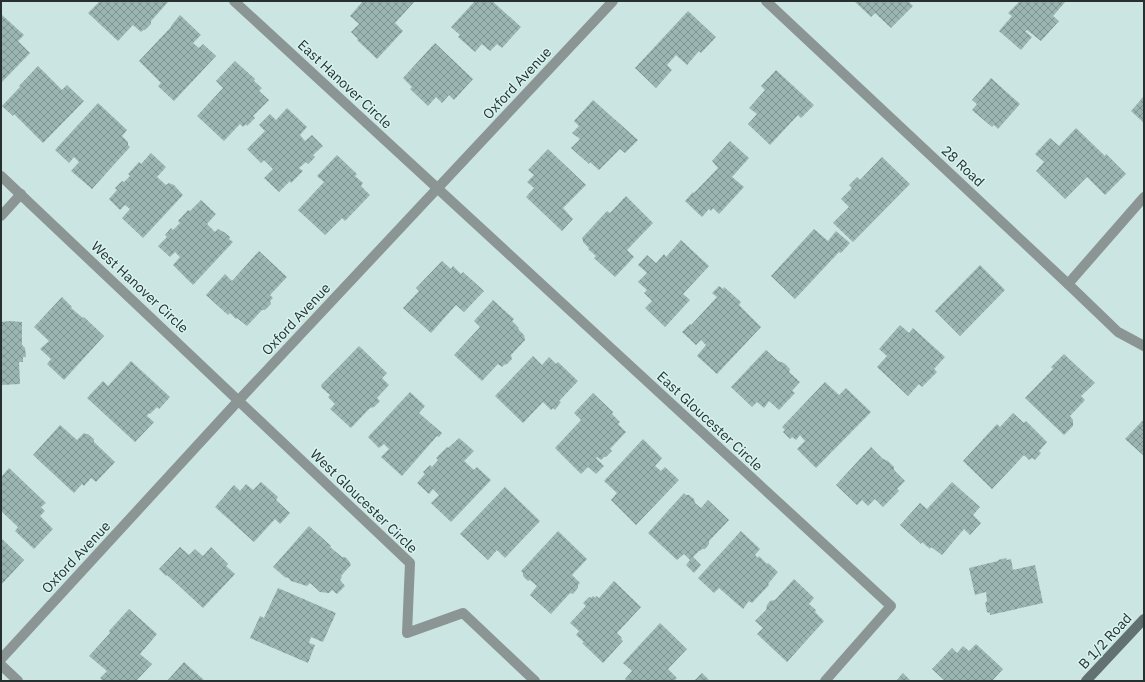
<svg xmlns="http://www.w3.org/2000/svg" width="1145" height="682" font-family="'IBM Plex Sans',sans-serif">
<defs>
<pattern id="building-cross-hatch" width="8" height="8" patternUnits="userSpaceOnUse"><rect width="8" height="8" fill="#9ab5b2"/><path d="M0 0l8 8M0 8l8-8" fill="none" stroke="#7d9491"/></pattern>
</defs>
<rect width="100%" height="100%" fill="#cae5e2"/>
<g fill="url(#building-cross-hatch)">
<polygon points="100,1 169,1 151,21 151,24 145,30 143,30 141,32 133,25 118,41 88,13"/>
<polygon points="363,1 415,1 395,23 403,31 377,59 357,40 358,39 351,32 359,24 350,16"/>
<polygon points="475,1 492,1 521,27 502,48 497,44 490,51 482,44 475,52 458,37 460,35 451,27"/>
<polygon points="854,1 908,1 913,6 891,28 875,13 871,17"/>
<polygon points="1020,1 1066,1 1053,16 1059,21 1041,41 1027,30 1025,31 1032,37 1021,50 999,31 1012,16 1008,13"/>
<polygon points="688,11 716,37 701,53 699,51 687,65 676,55 667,65 672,70 656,88 635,68"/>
<polygon points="1,14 24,35 18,41 30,53 1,83"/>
<polygon points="180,15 201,35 193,43 199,48 203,44 216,56 174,101 158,86 161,83 139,61 171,27 171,26"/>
<polygon points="435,43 473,79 454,100 449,95 442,103 436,97 428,106 410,89 412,87 403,78"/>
<polygon points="235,61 255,79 254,81 262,88 259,91 269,100 253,116 255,118 247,126 246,124 243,127 240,124 224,141 197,116 223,88 216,81"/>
<polygon points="38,66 62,90 67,85 84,101 43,143 14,114 13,116 2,106 20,87 19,86"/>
<polygon points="776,70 814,105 801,118 798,115 770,145 748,124 757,114 749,108 765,90 761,86"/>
<polygon points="991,78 1020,104 998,129 994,125 992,127 972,110 977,104 972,100"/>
<polygon points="1144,96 1144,123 1131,111"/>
<polygon points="593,100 638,140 625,153 620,149 599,170 590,162 589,164 571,148 580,139 572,133 579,126 574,121"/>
<polygon points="98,103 127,130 122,136 128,142 128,145 130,147 92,189 71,171 79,162 74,157 69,163 55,150"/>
<polygon points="287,108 307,127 300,135 305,141 312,135 323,146 313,155 315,157 308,164 306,162 299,168 303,171 291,183 290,181 279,192 264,178 273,169 264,160 261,163 247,149 265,131 259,125 270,114 276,120"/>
<polygon points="1076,128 1105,156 1106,154 1126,174 1105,195 1087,177 1065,199 1036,171 1044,162 1035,154 1050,138 1059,146"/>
<polygon points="730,141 749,158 732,177 744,187 719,214 713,208 711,211 709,209 702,217 685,201 693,192 694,193 718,168 712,161"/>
<polygon points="548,149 586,185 563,208 573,219 562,231 526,197 534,188 527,182 534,175 528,170"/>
<polygon points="151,153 166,167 157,177 166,185 169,183 174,185 183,195 143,238 122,218 130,209 125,205 120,210 109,199 117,190 115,188 122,181 124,182 130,176 128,174 139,162 141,164"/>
<polygon points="337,155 357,174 355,176 363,183 361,186 370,195 345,221 342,218 325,235 298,210 324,182 317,176"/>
<polygon points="882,157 910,184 853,242 833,223 849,207 841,199 852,188 849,185 857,177 860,180"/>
<polygon points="626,196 653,223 627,250 634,257 615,277 594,258 596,256 588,249 589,248 583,242 583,240 582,238 607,211 610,213"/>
<polygon points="201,200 216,214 207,224 215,232 218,229 224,232 230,237 229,239 233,242 193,285 173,265 180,257 175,252 170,257 158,246 167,237 165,235 171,228 173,230 180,223 178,221 188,210 190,211"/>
<polygon points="814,229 828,241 836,231 850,243 841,253 839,252 795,299 771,276"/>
<polygon points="681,240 709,266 683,294 690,300 665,327 645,308 652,301 644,293 647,290 638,282 647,273 638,265 647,255 656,263 664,254 666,257"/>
<polygon points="259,251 287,277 270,295 273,298 270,301 271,304 265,310 262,310 247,326 237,318 236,319 230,313 228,315 206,295 225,274 232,281"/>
<polygon points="442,261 451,269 453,266 461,274 463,272 484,291 464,312 456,305 431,333 403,308 419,291 416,288"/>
<polygon points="980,265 1005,290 960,336 935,311"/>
<polygon points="719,286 723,289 724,287 741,302 739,305 761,327 717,374 697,356 706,345 701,340 696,345 682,332 690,324 691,325 717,297 712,293"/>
<polygon points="62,297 72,307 71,308 83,318 84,317 104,336 64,380 47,364 51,359 40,349 49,341 34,327"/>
<polygon points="493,300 514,319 512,321 519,328 518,329 524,335 525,340 511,355 512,359 507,364 504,365 502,367 498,364 482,381 454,355 480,327 474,321"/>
<polygon points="10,321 22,322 22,345 25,348 26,357 23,357 23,362 19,362 20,384 1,385 1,322"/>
<polygon points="900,325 909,333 913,328 945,357 934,369 937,372 922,387 919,384 908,396 877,367 887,356 879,349"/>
<polygon points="359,346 387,373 382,378 389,385 377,398 380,401 374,407 370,408 351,428 330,409 335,404 328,397 330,395 321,387 322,386 321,385"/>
<polygon points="766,350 778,361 784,363 790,369 789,372 800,382 792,391 795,393 779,410 769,401 764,408 757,402 752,407 731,387"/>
<polygon points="1064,354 1095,383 1081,396 1085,400 1070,416 1073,420 1073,426 1064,435 1025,398 1053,369 1051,367"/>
<polygon points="533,356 542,365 549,357 556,364 558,362 578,381 559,401 561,402 555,410 553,408 551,410 543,402 523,423 495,396"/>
<polygon points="131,361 170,397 159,409 157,407 150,414 149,413 147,416 154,422 135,442 87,398 103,381 108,386"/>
<polygon points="825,382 839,395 846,388 871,412 816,468 797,449 805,441 800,435 796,440 792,437 790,439 783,432 785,430 782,427"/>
<polygon points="410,392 425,406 419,413 442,433 439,437 437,436 402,476 381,457 389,449 384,444 379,448 368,437"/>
<polygon points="593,393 613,412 612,414 620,422 618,424 626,432 610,449 612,451 606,457 604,457 601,460 597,457 596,458 604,466 596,474 588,467 581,474 555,448 581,420 574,413"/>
<polygon points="1013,413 1024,423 1026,421 1047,442 1039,451 1041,453 1035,460 1032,458 1029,460 1024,455 992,489 963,461 997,424 1000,427"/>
<polygon points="1144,419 1144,456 1125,439"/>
<polygon points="60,425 77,440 84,433 86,434 88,434 94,439 94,442 115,462 96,482 91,478 84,486 82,484 74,493 33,455"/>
<polygon points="459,438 474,451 464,461 474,470 477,467 491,480 451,522 431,503 439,495 433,489 429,494 417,483 425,474 423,472 430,465 432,467 438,460 436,458 447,447 448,448"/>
<polygon points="643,439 662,458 655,466 661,471 665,467 679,480 636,525 611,500 617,493 604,481"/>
<polygon points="871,447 883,459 888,461 894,467 894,470 905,481 897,489 899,491 883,507 875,499 868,506 862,500 857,505 836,485"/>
<polygon points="9,468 46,503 41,507 45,511 40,516 53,529 34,549 15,531 18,527 1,511 1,477"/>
<polygon points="261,482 278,497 276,500 290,513 280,524 275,519 254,542 215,507 234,485 240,491 246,484 253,490"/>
<polygon points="952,482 980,507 973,515 981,523 970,535 964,529 942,555 931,547 930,549 922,542 921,544 900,525 920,503 927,509"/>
<polygon points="505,487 540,521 505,558 497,550 488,560 460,534"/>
<polygon points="684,493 686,495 689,495 694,499 695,503 701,508 708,500 729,520 709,541 709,544 705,549 702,549 700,551 699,551 693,557 701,565 694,573 686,565 690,560 684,554 677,560 648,533"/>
<polygon points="309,526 331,546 330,547 342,557 345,557 349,561 351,565 341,576 342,577 340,580 345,586 337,594 332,590 329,593 320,592 310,583 307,586 291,581 287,577 286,578 273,567"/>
<polygon points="558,531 587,559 572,575 580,583 578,585 578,588 573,594 570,593 551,614 530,595 537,586 530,580 528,581 523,576 523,573 521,571"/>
<polygon points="741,531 760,549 755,555 758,558 759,556 767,564 768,563 778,572 768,584 769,585 752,603 749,601 743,609 719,588 714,593 698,578"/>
<polygon points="1,538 24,560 1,585"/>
<polygon points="180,547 189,555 195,549 203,556 211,547 228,564 226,566 235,574 203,608 167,575 166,576 159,569"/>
<polygon points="1006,558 1007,560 1011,559 1013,570 1035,565 1043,603 990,615 990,613 987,612 985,603 987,601 986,592 975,595 969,568 998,561 998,560"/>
<polygon points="794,579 814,598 809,604 816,610 815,612 824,621 787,662 757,634 763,628 755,621 766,610 767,605 770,601 775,600"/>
<polygon points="614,581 641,607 617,633 622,638 621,639 623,641 603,663 582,643 584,642 576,635 579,631 570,623 586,606 583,603 589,597 591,598 593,596 595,598 596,596 599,598"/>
<polygon points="278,588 336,613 323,642 311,637 309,643 315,645 308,663 250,638 260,616 264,618"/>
<polygon points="129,609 157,634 140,654 152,664 136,681 103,681 100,678 107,671 89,656 110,633 109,631"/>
<polygon points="660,623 687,649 668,669 677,678 674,681 627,681 625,679 632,671 623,663"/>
<polygon points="976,644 1003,669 992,681 945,681 932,669 952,648 957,653 963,646 969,651"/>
<polygon points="184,662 205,681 167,681"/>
<polygon points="702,673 710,681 694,681"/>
<polygon points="903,673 911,681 896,681"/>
</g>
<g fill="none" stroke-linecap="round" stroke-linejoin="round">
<polyline stroke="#8a9594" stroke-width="10" points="1068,284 1144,197"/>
<g stroke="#8a9594" stroke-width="10">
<polyline points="234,1 891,606 825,681"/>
<polyline points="766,1 1068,284 1118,332 1144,346"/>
<polyline points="1,176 410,563 407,633 463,613 535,681"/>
<polyline points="1,216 21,194"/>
<polyline points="1,659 239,400 613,1"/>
<polyline points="1,665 18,681"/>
</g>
<polyline stroke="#627270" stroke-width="10" points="1086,681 1144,619"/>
</g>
<g text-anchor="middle" stroke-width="3" stroke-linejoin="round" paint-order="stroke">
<g font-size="14" fill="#26302f" stroke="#d7f3ef">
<text transform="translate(517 83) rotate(-47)" y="5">Oxford Avenue</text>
<text transform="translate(345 84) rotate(43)" y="5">East Hanover Circle</text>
<text transform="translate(963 166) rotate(43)" y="5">28 Road</text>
<text transform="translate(140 287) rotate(43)" y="5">West Hanover Circle</text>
<text transform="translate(296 319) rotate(-47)" y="5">Oxford Avenue</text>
<text transform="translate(710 421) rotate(43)" y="5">East Gloucester Circle</text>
<text transform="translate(364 501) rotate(44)" y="5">West Gloucester Circle</text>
<text transform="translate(76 557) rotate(-47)" y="5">Oxford Avenue</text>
<text transform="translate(1105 641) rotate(-47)" y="5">B 1/2 Road</text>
</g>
</g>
<rect width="1145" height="682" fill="none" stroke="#26302f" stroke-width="4"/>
</svg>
